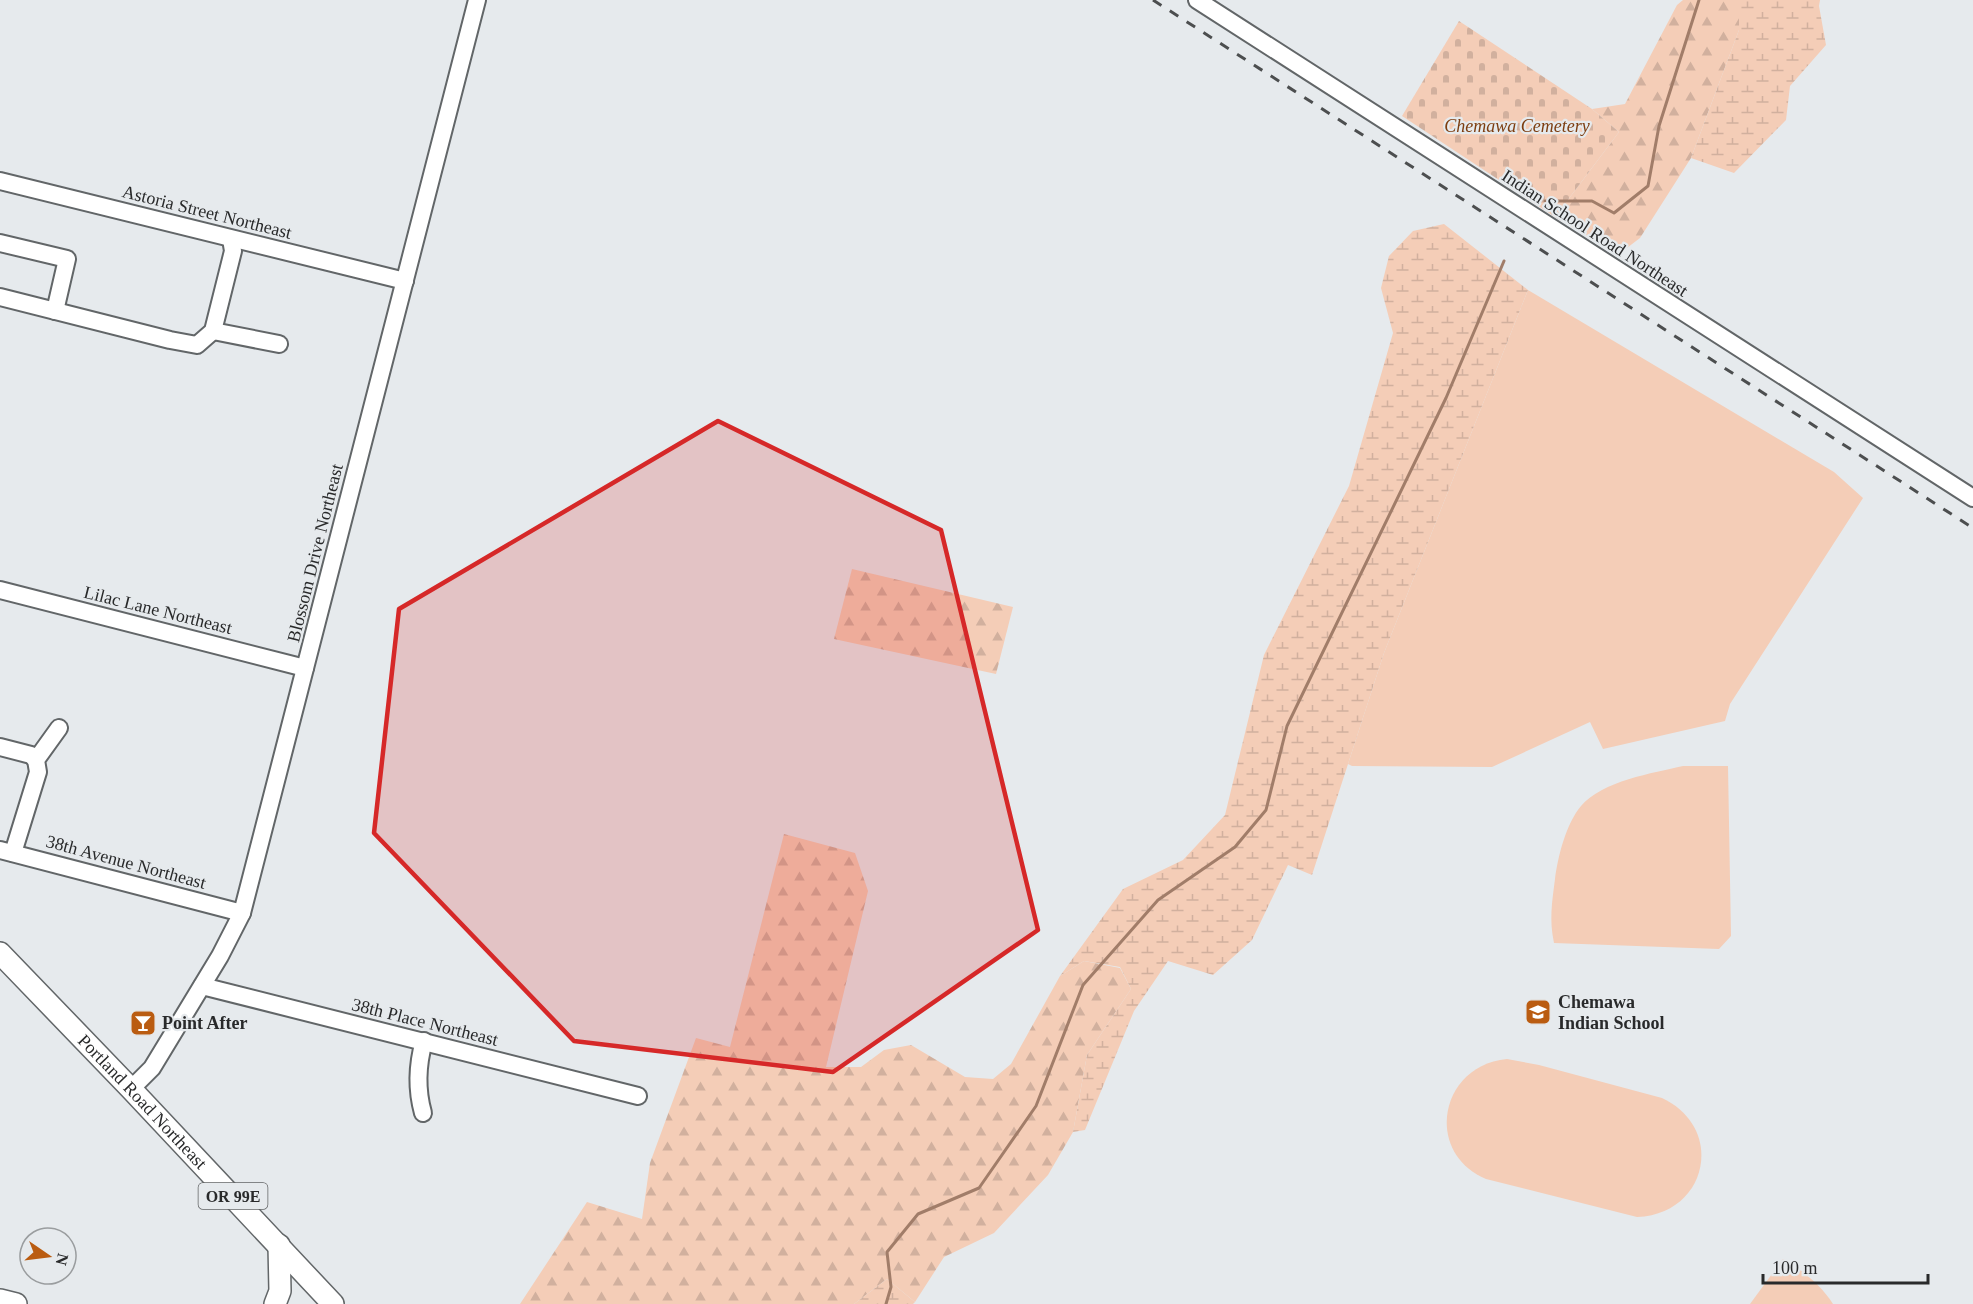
<svg xmlns="http://www.w3.org/2000/svg" width="1973" height="1304" font-family="'Times New Roman',serif">
<defs>
<pattern id="forest-firs" width="22" height="20" patternUnits="userSpaceOnUse" patternTransform="scale(1.5)"><rect width="22" height="20" fill="#f4cdb7"/><path d="M5 1l3.5 6h-7zM16 11l3.5 6h-7z" fill="#d1b09e"/></pattern>
<pattern id="wetland-marsh" width="20" height="14" patternUnits="userSpaceOnUse" patternTransform="scale(1.5)"><rect width="20" height="14" fill="#f4cdb7"/><path d="M1 5h8M5 5V1M11 12h8M15 12V8" fill="none" stroke="#d1b09e"/></pattern>
<pattern id="cemetery-stones" width="16" height="16" patternUnits="userSpaceOnUse" patternTransform="scale(1.5)"><rect width="16" height="16" fill="#f4cdb7"/><path d="M2 7V4a2 2 0 0 1 4 0v3zM10 15v-3a2 2 0 0 1 4 0v3z" fill="#d1b09e"/></pattern>
</defs>
<rect width="100%" height="100%" fill="#e6eaed"/>
<g fill="#f4cdb7">
<polygon points="1528,290 1834,472 1863,498 1730,704 1725,721 1603,749 1590,722 1492,767 1352,766 1348,764 1384,653"/>
<path d="M1683,766H1728L1731,936L1719,949L1554,943C1549,920 1552,902 1555,879C1558,856 1566,824 1581,806C1602,781 1653,773 1683,766Z"/>
<path d="M1507,1059L1539,1065L1662,1098C1726,1128 1708,1214 1637,1217L1486,1179C1423,1152 1440,1065 1507,1059Z"/>
<path d="M1783,1259C1802,1270 1821,1285 1833,1304H1750Z"/>
</g>
<g fill="url(#forest-firs)">
<polygon points="1683,0 1739,0 1739,30 1691,158 1640,238 1619,254 1555,217 1619,132 1592,109 1625,104 1677,5"/>
<polygon points="852,569 1013,607 996,674 834,639"/>
<polygon points="784,834 855,853 868,891 826,1067 861,1067 884,1050 911,1045 965,1077 993,1079 1011,1064 1060,976 1084,961 1120,968 1131,989 1087,1055 1073,1132 1048,1175 994,1233 944,1257 915,1302 887,1279 854,1304 520,1304 587,1202 642,1219 650,1163 696,1038 730,1047"/>
</g>
<g fill="url(#wetland-marsh)">
<polygon points="1739,0 1820,0 1819,6 1826,45 1790,86 1786,120 1734,173 1691,158 1739,30"/>
<polygon points="1444,224 1528,290 1384,653 1312,875 1288,865 1252,940 1213,975 1168,961 1134,1011 1085,1130 1073,1132 1087,1055 1131,989 1120,967 1084,961 1060,976 1123,889 1183,860 1225,815 1264,655 1349,486 1393,333 1381,288 1389,256 1413,231"/>
<polygon points="887,1279 915,1302 913,1304 854,1304"/>
</g>
<polygon fill="url(#cemetery-stones)" points="1459,21 1592,109 1619,132 1555,217 1402,116"/>
<g fill="none" stroke-linecap="round" stroke-linejoin="round">
<g stroke="#a17d69" stroke-width="3">
<polyline points="1545,201 1592,201 1614,213 1648,186 1659,126 1699,0"/>
<polyline points="886,1304 891,1287 887,1252 918,1214 979,1188 1036,1106 1083,985 1158,900 1235,847 1266,810 1287,726 1446,398 1504,261"/>
</g>
<g stroke="#626668" stroke-width="20">
<g id="minor">
<polyline points="1197,0 1973,498"/>
<polyline points="0,181 405,281"/>
<polyline points="0,243 67,259 55,311"/>
<polyline points="0,297 170,340 197,345 213,331 233,251 231,239"/>
<polyline points="213,331 279,344"/>
<polyline points="0,590 305,668"/>
<polyline points="0,747 31,755 36,760"/>
<polyline points="0,850 242,913"/>
<polyline points="13,853 38,772 36,760 59,728"/>
<polyline points="202,986 638,1096"/>
<polyline points="131,1089 152,1068 220,956 242,913 477,0"/>
<path d="M423,1113C416,1088 417,1066 424,1041"/>
</g>
</g>
<g stroke="#626668" stroke-width="24">
<g id="major">
<path id="s1" d="M0,953L131,1089L333,1304"/>
<polyline points="0,1300 16,1304"/>
<polyline points="275,1304 280,1291 279,1245"/>
</g>
</g>
<use href="#minor" stroke="#fff" stroke-width="16"/>
<use href="#major" stroke="#fff" stroke-width="21"/>
<polyline stroke="#4c4e4f" stroke-width="3" stroke-dasharray="10 10" stroke-linecap="butt" points="1153,0 1973,528"/>
</g>
<path fill="#d62828" fill-opacity="0.2" stroke="#d62828" stroke-width="4.5" stroke-linejoin="round" d="M718,421L941,530L1038,930L833,1072L574,1041L374,833L399,609Z"/>
<defs>
<g id="school-square" transform="scale(1.35)"><rect x="-9" y="-9" width="18" height="18" rx="4" fill="#ba5c11" stroke="#e6eaed"/><path d="M0-5L7-2L0 1L-7-2ZM-4 1L0 2.5L4 1V4Q0 6-4 4Z" fill="#fff"/></g>
<g id="bar-square" transform="scale(1.35)"><rect x="-9" y="-9" width="18" height="18" rx="4" fill="#ba5c11" stroke="#e6eaed"/><path d="M-6-5H6L.8 .8V4.5H3.5V6h-7V4.5H-.8V.8Z" fill="#fff"/></g>
</defs>
<g fill-rule="evenodd">
<use href="#school-square" x="1538" y="1012"/>
<use href="#bar-square" x="143" y="1023"/>
</g>
<g text-anchor="middle" stroke-width="4.5" stroke-linejoin="round" paint-order="stroke">
<rect fill="#e6eaed" stroke="#626465" stroke-width="1.5" x="198.5" y="1183" width="69" height="26" rx="4.5"/>
<g font-size="16" font-weight="bold" fill="#292a2b">
<text x="233" y="1202">OR 99E</text>
</g>
<g font-size="18" font-style="italic" fill="#7d3e11" stroke="#e6eaed">
<text x="1517" y="132">Chemawa Cemetery</text>
</g>
<g font-size="18" fill="#292a2b" stroke="#e6eaed">
<text transform="translate(207 212) rotate(14)" y="6">Astoria Street Northeast</text>
<text transform="translate(1595 233) rotate(33)" y="6">Indian School Road Northeast</text>
<text transform="translate(315 553) rotate(-76)" y="6">Blossom Drive Northeast</text>
<text transform="translate(158 610) rotate(14)" y="6">Lilac Lane Northeast</text>
<text transform="translate(126 862) rotate(15)" y="6">38th Avenue Northeast</text>
<text transform="translate(425 1022) rotate(14)" y="6">38th Place Northeast</text>
<text dy="6" stroke="none"><textPath href="#s1" startOffset="206">Portland Road Northeast</textPath></text>
</g>
<g font-size="18" font-weight="bold" fill="#292a2b" stroke="#e6eaed" text-anchor="start">
<text x="1558" y="1008">Chemawa<tspan x="1558" dy="21">Indian School</tspan></text>
<text x="162" y="1029">Point After</text>
</g>
</g>
<g transform="translate(48 1256) rotate(104)"><circle r="28" fill="#e6eaed" stroke="#9a9d9f" stroke-width="1.5"/>
<path d="M0-4.5L10 22L0 15L-10 22Z" fill="#ba5c11"/>
<text y="-9" font-size="16" font-weight="bold" text-anchor="middle" fill="#292a2b">N</text>
</g>
<path d="M1763 1274v9h165v-9" fill="none" stroke="#292a2b" stroke-width="3"/>
<text x="1772" y="1274" font-size="18" fill="#292a2b" stroke="#e6eaed" stroke-width="4.5" paint-order="stroke">100 m</text>
</svg>
